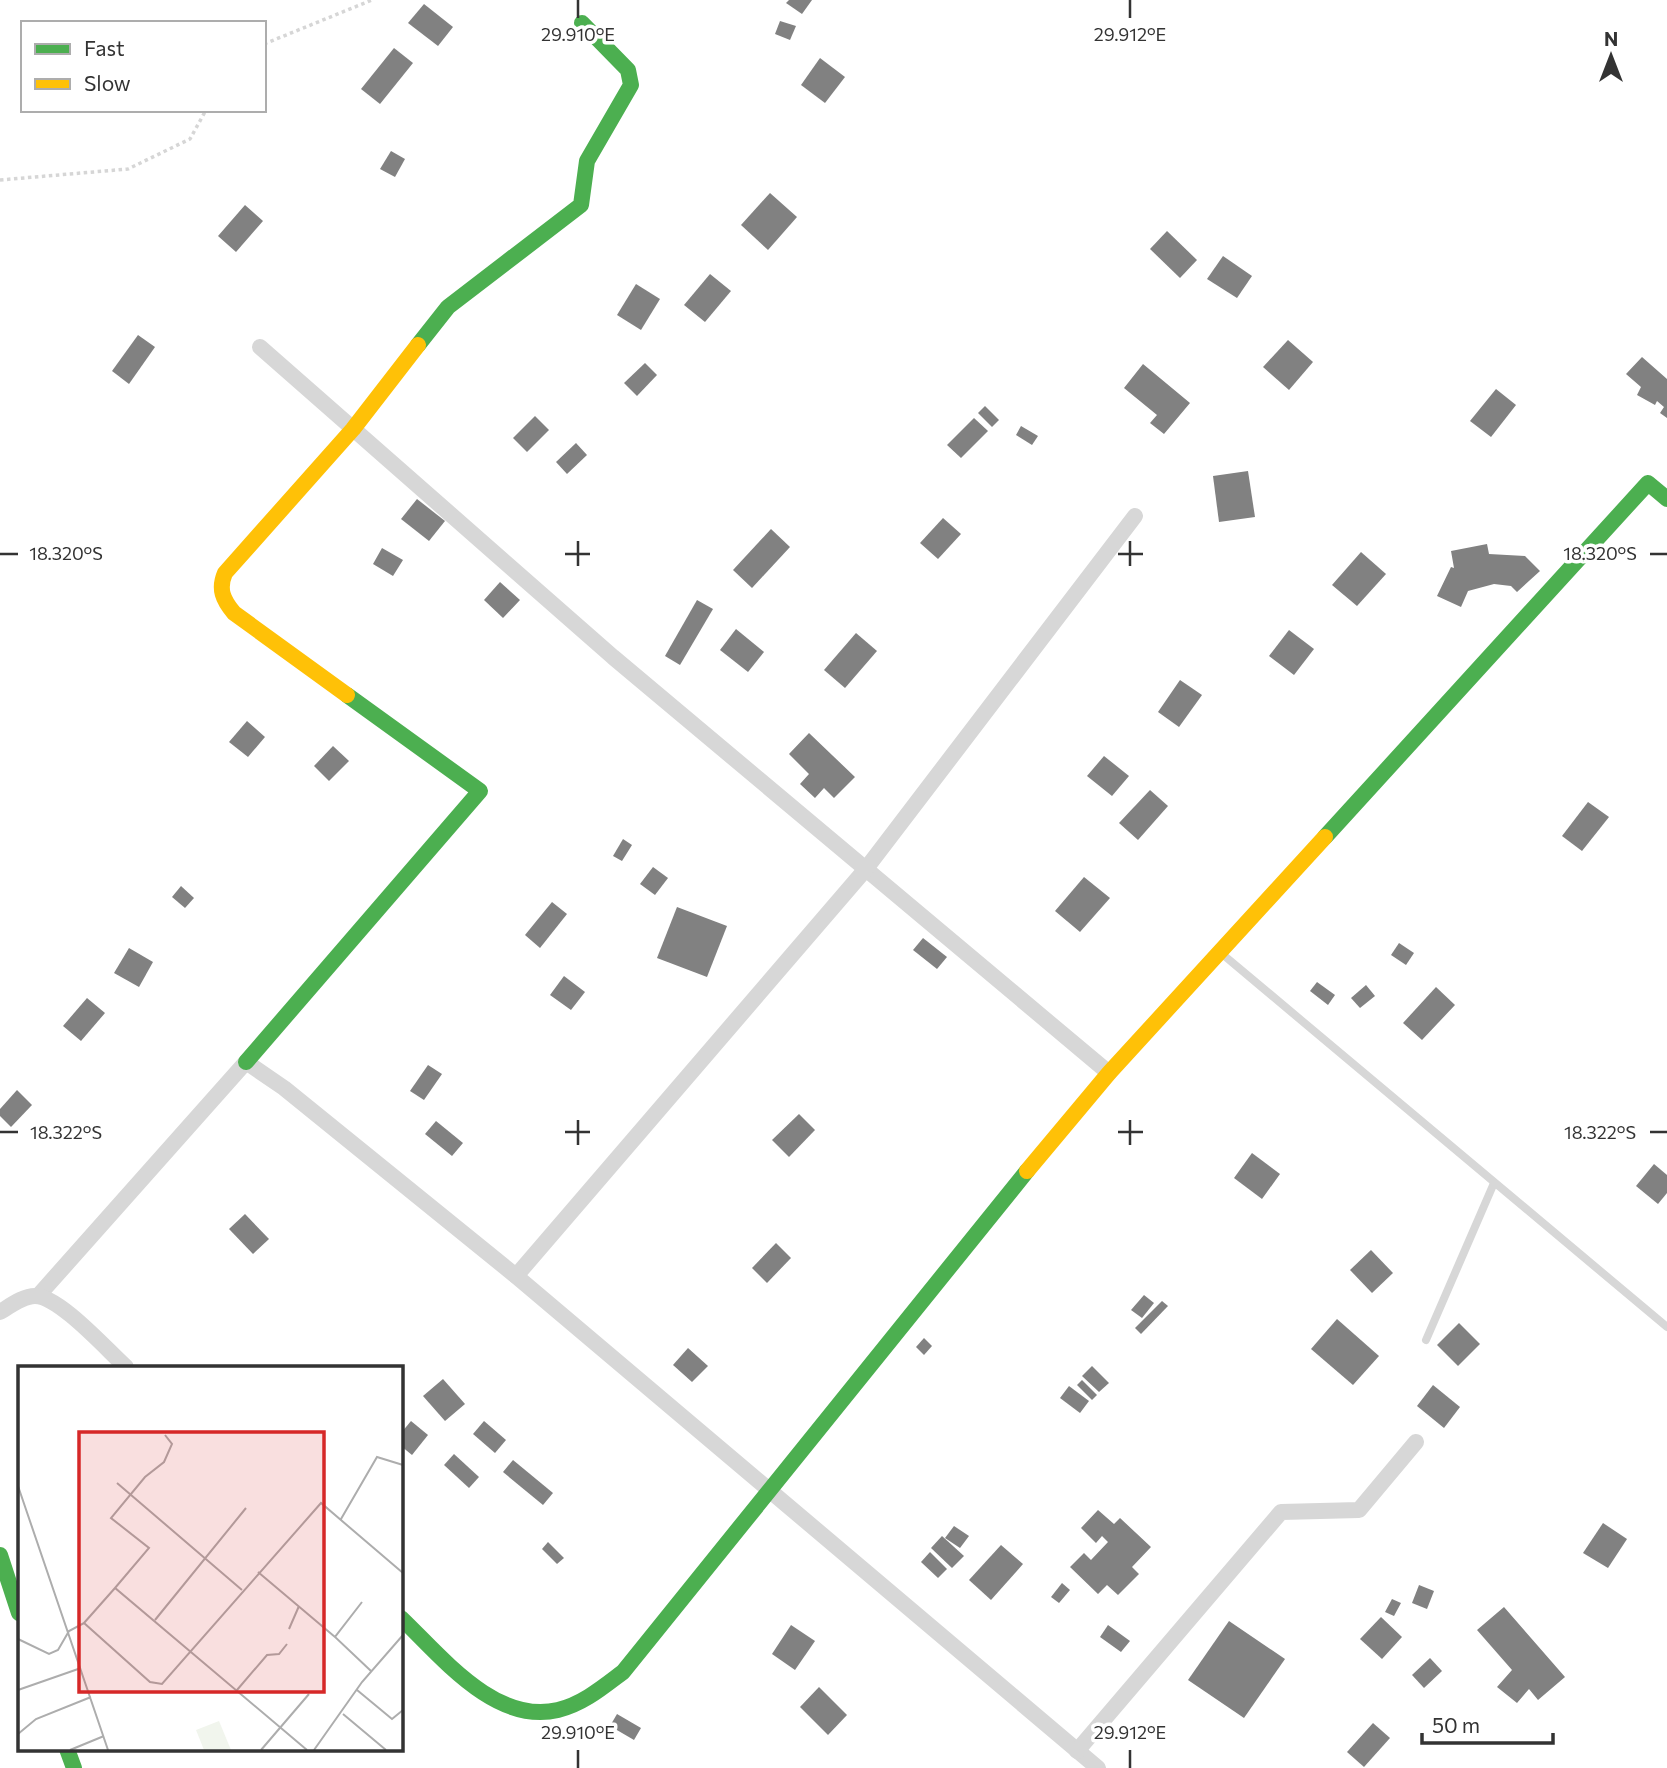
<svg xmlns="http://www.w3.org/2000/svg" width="1667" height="1768" font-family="Commissioner,sans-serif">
<rect width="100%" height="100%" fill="#fff"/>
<g fill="#818181">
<polygon points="789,0 812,0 802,14 786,3"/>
<polygon points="424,4 453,27 438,46 408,23"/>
<polygon points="780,21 796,26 790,40 775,34"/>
<polygon points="394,48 413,63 380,104 361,89"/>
<polygon points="820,58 845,77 825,103 801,85"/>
<polygon points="391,151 405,159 395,177 380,169"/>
<polygon points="770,193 797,217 768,250 741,225"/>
<polygon points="245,205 263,221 236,252 218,236"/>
<polygon points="1167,231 1197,260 1180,278 1150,249"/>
<polygon points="1223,256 1252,276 1237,298 1207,279"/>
<polygon points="710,274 731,291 705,322 684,305"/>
<polygon points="636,284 660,299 641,330 617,315"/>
<polygon points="138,335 155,347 129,384 112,371"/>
<polygon points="1288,340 1313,362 1289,390 1263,367"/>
<polygon points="1642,357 1667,379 1667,418 1660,413 1664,407 1657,401 1655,405 1637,395 1641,387 1626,374"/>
<polygon points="645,363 657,375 637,396 624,383"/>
<polygon points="1143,364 1190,403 1164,434 1150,423 1157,415 1124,388"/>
<polygon points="1496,389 1516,405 1491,437 1470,421"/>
<polygon points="985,406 999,420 992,427 978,413"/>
<polygon points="535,416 549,430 527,452 513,438"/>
<polygon points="974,418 988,431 961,458 947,445"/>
<polygon points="1021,426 1038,436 1032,445 1016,435"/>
<polygon points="576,443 587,455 567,474 556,462"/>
<polygon points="1248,471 1255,517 1219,522 1213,476"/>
<polygon points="417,499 445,521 429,541 401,519"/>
<polygon points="943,518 961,534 938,559 920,543"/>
<polygon points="771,529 790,547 752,588 733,570"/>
<polygon points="1487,544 1489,554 1525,556 1540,571 1517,592 1511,586 1494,584 1468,591 1461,607 1437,596 1451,567 1454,568 1451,551"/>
<polygon points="382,548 403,560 393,576 373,564"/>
<polygon points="1361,552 1386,574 1357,606 1332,585"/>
<polygon points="500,582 520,600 503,618 484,600"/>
<polygon points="697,600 713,609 680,665 665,656"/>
<polygon points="736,629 764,652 748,672 720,650"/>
<polygon points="1289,630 1314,649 1294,675 1269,656"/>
<polygon points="856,633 877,651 845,688 824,670"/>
<polygon points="1180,680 1202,695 1179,727 1158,712"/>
<polygon points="247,721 265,737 248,757 229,742"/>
<polygon points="809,733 855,777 834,798 824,788 815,798 800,784 809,774 789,754"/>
<polygon points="333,746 349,761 329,781 314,766"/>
<polygon points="1104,756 1129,776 1112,796 1087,776"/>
<polygon points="1150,790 1168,806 1138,840 1119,823"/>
<polygon points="1588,802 1609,817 1582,851 1562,836"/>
<polygon points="623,839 632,845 622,861 613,856"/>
<polygon points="653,867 668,878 655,895 640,884"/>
<polygon points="1084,877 1110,898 1080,932 1055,911"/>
<polygon points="181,886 194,898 185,908 172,897"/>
<polygon points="552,902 567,914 540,948 525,935"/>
<polygon points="677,907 727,926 707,977 657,958"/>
<polygon points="923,938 947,957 937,969 913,950"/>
<polygon points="1399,943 1414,953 1406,965 1391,955"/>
<polygon points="129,948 153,962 139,987 114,973"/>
<polygon points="564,976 585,992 571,1010 550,995"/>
<polygon points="1317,982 1335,995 1328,1005 1310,991"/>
<polygon points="1366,985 1375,996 1360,1008 1351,998"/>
<polygon points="1436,987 1455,1005 1422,1040 1403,1023"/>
<polygon points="87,998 105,1013 81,1041 63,1026"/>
<polygon points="428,1065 442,1074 424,1100 410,1091"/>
<polygon points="17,1090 32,1105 11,1127 0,1116 0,1109"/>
<polygon points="799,1114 815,1130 789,1157 772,1140"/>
<polygon points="436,1121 463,1143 452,1156 425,1134"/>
<polygon points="1252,1153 1280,1174 1262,1199 1234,1178"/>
<polygon points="1654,1164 1667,1175 1667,1193 1658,1204 1636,1186"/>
<polygon points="245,1214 269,1239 253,1254 229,1229"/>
<polygon points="776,1243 791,1258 767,1283 752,1268"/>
<polygon points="1371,1250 1393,1273 1372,1293 1350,1270"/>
<polygon points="1144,1295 1154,1303 1142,1318 1131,1310"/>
<polygon points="1162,1301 1168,1306 1141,1334 1135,1328"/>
<polygon points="1337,1319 1379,1356 1353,1385 1311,1349"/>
<polygon points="1459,1323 1480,1344 1458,1366 1437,1345"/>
<polygon points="924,1338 932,1346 924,1355 916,1347"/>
<polygon points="688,1348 708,1366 692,1382 673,1365"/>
<polygon points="1092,1366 1109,1383 1099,1392 1082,1376"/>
<polygon points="443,1379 465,1404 445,1421 423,1396"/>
<polygon points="1082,1380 1097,1395 1092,1400 1077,1385"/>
<polygon points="1433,1385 1460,1407 1444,1428 1417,1406"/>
<polygon points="1069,1386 1089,1401 1080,1413 1060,1398"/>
<polygon points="411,1421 428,1435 412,1455 401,1446 401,1433"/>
<polygon points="484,1421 506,1440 495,1453 473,1434"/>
<polygon points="454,1454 479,1477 469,1488 444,1465"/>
<polygon points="513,1460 553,1493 543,1505 503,1472"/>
<polygon points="1098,1510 1114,1524 1120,1518 1151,1547 1132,1567 1139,1574 1118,1595 1107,1585 1098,1594 1070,1567 1084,1553 1091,1560 1108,1542 1102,1536 1096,1543 1081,1528"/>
<polygon points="1603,1523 1627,1539 1608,1568 1583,1553"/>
<polygon points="954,1526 969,1536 960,1548 945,1538"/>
<polygon points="942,1536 964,1556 952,1568 931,1548"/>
<polygon points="548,1542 564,1558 557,1564 542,1549"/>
<polygon points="1001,1545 1023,1564 991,1600 969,1580"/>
<polygon points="930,1552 947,1569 938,1578 921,1562"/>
<polygon points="1062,1583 1070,1590 1059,1603 1051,1597"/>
<polygon points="1419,1585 1434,1591 1427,1609 1412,1603"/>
<polygon points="1392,1599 1401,1603 1394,1616 1385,1612"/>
<polygon points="1504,1607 1565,1677 1538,1700 1529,1689 1517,1703 1497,1687 1512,1670 1477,1630"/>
<polygon points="1381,1617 1402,1637 1382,1659 1360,1639"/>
<polygon points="1229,1621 1285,1659 1244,1718 1188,1680"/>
<polygon points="791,1625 815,1641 795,1670 772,1654"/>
<polygon points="1108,1625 1130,1641 1121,1652 1100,1637"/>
<polygon points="1430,1658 1442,1671 1424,1688 1412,1675"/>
<polygon points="819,1687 847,1715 828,1735 800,1707"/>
<polygon points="617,1714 641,1728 634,1740 610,1726"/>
<polygon points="1373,1723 1390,1738 1364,1767 1347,1752"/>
</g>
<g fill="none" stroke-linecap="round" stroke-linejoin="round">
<g stroke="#d6d6d6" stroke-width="3.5" stroke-dasharray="3.5 3.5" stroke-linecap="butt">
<polyline points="264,44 372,0"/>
<polyline points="0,180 128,169 190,139 206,110"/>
</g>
<g stroke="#d7d7d7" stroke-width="8">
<polyline points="1221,953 1667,1327"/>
<polyline points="1426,1340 1494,1183"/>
</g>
<g stroke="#d7d7d7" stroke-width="16">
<polyline points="260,347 613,657 1109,1073"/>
<polyline points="516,1276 865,870 1135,516"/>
<polyline points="38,1296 246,1062 284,1088 516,1276 1098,1768"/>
<path d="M0,1312C10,1306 23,1296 35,1296C59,1296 107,1350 126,1367"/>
<polyline points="1077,1751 1281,1512 1359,1510 1416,1442"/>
</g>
<g stroke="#4caf50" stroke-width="16">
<polyline points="418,345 448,307 581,205 587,161 631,85 628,70 582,23"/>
<polyline points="1325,837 1648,483 1667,499"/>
<polyline points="246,1062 480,791 347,695"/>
<polyline points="0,1555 19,1613"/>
<path d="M401,1618C441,1656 495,1725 558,1710C583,1704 603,1687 623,1672L1027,1171"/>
<polyline points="67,1749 74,1768"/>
</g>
<g stroke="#ffc107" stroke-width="16">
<path d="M347,695L234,613C223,600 218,589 225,573L353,429L418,345"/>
<polyline points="1027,1171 1109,1073 1325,837"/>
</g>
</g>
<path fill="none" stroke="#333" stroke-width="2.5" d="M578,0V18M1130,0V18M578,541V566M1130,541V566M0,554H18M565,554H590M1118,554H1143M1650,554H1667M578,1120V1145M1130,1120V1145M0,1132H18M565,1132H590M1118,1132H1143M1650,1132H1667M578,1750V1768M1130,1750V1768"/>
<g transform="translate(18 1366)">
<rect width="385" height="385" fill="#fff"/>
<path d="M201,355L213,384H186L178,364Z" fill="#f1f5ed"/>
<path fill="none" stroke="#adadad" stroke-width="2" d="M99,117L224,224M0,120L90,384M323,153L359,91L385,99M240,206L317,271M97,222L131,182L93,152L127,111L146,96L154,78L147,69M344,236L317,271L353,305M137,254L228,142M66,257L97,222L289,384M271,263L281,240M0,273L31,288L40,284L51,265L66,257L132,316L144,318L303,137L385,207M0,324L63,302M219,324L249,289L261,288L269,278M339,324L374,353L385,344M325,348L368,384M0,368L18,353L73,331M52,384L86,370M243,384L291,328M296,384L344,316L385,269"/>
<path fill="#d62828" fill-opacity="0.15" stroke="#d62828" stroke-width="3.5" d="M61,66H306V326H61Z"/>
<rect width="385" height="385" fill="none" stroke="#333" stroke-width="3.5"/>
</g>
<g font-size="18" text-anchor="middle" fill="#333" stroke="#fff" stroke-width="7" stroke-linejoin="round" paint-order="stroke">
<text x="578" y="41">29.910°E</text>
<text x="1130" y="41">29.912°E</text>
<text x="66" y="560">18.320°S</text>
<text x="1600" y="560">18.320°S</text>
<text x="66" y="1139">18.322°S</text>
<text x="1600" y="1139">18.322°S</text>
<text x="578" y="1739">29.910°E</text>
<text x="1130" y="1739">29.912°E</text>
</g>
<rect x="21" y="21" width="245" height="91" fill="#ffffff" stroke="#adadad" stroke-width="2"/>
<rect x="35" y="44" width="35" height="10" fill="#4caf50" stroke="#adadad" stroke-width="2"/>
<text x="84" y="56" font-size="21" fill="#333333">Fast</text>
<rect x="35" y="79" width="35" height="10" fill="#ffc107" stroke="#adadad" stroke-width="2"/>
<text x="84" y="91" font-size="21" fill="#333333">Slow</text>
<g transform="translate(1611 56)" stroke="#ffffff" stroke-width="5" paint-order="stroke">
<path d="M0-5L12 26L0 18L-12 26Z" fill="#333333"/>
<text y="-10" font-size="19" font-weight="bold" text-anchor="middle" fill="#333333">N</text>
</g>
<path d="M1422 1733v10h131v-10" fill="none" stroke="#333333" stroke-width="3.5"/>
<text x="1432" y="1733" font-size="21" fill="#333333" stroke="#ffffff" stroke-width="5" paint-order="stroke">50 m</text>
</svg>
